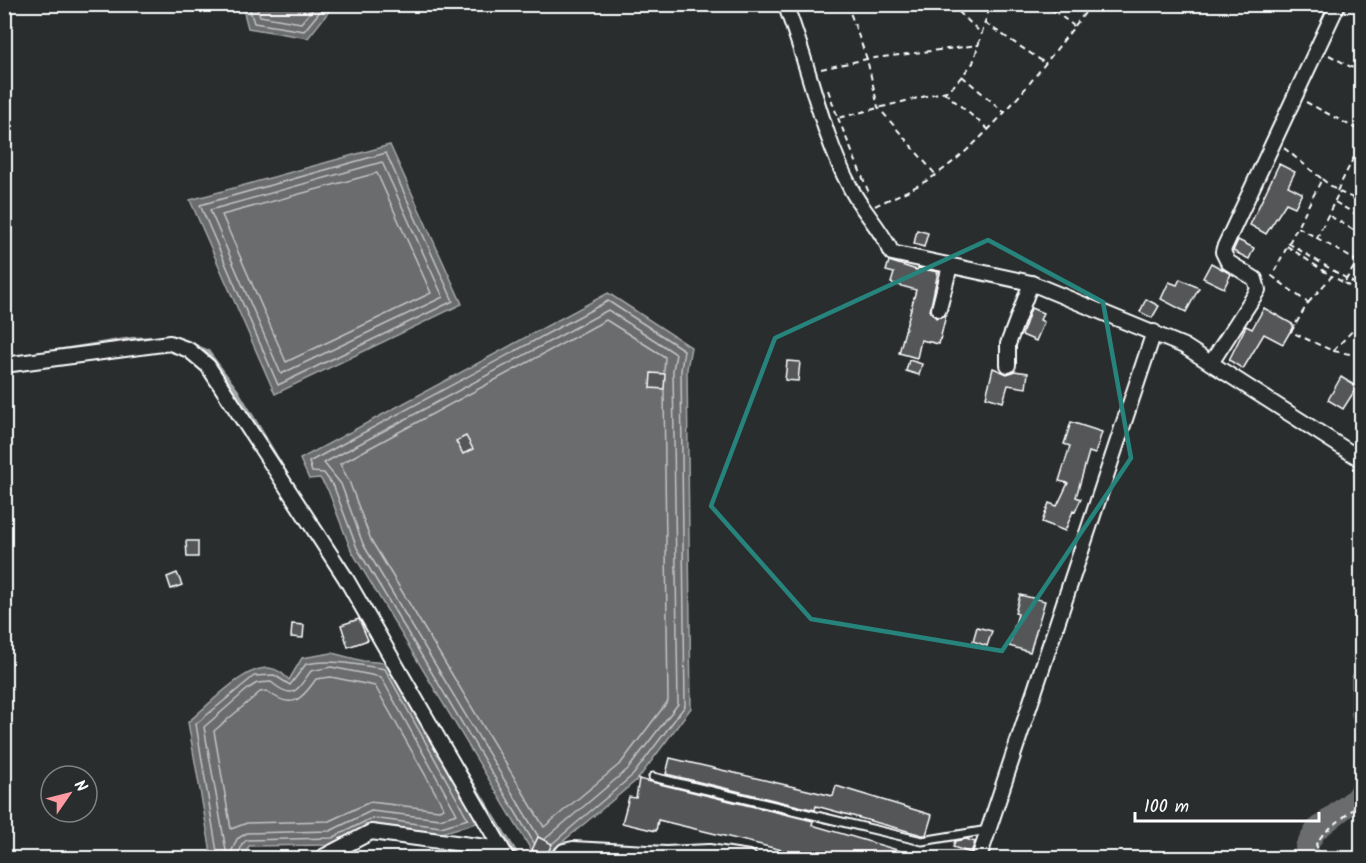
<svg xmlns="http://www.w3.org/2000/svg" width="1366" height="863" font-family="Kalam,sans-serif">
<rect width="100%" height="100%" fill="#2a2d2e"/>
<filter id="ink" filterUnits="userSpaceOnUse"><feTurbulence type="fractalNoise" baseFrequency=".0167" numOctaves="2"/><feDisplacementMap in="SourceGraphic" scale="12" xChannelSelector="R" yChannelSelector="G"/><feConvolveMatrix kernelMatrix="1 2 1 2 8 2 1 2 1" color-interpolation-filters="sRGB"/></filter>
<g filter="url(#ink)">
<g fill="#6a6c6d" stroke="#a6a7a7" stroke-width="1.5">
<polygon points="242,5 242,4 334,5 308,38 248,28"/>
<polygon points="390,145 462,304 275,394 190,200"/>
<polygon points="608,293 691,347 687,369 691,708 638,779 543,858 536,858 351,550 328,490 320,478 309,479 300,459"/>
<path d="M332,653L363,661L388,663L480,822L441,833L373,824L333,845L249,846L243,858H212L188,722C208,706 244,666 269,668C278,669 283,674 289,680L302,658Z"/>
</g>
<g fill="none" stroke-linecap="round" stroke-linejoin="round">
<g stroke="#c3c4c5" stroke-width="1.5">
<polyline points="248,4 254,23 304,31 326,4"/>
<polyline points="256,4 260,16 301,23 317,4"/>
<polygon points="386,153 453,301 278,385 200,205"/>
<polygon points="382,162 443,297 281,374 210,210"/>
<polygon points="377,173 431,293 286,362 222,215"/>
<polyline points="664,372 665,357 606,320 340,464 349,481 371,540 544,827 621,763 668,701 664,390"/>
<path d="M331,667L381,677L457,814L440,819L371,811L330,831L247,833L237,839L230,855L227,856L204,727L249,688L257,683L271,682C294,701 296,691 311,671Z"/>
<path d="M331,677L375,686L444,808L439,810L370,802L329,821L247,823L231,829L214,731L260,692L267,691C291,710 301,701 316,679Z"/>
<polyline points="538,836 363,544 341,484 324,463 608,310 676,354 673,370 678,704 628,769 545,839"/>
<polyline points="534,843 357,548 334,487 324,473 312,472 309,462 608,301 684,350 681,370 685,706 633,775 553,843"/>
<path d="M218,858L196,724L254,676L274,675L290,685L306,664C333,659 358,665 385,669L468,819L441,827L372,818L332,838L247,840L242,844L238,858"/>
</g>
<g stroke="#a6a7a7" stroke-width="4">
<polyline points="191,344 207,351 237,391 297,492"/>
<polyline points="38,354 131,339 158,338"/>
<polyline points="454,753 519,858"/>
</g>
<g stroke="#6a6c6d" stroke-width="22">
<polyline points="1362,680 1362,713"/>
<polyline points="1310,858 1306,847 1316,830 1354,800 1362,789"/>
</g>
</g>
<g fill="#555758" stroke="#fff" stroke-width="1.5">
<polygon points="1279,164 1295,172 1288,186 1302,193 1295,207 1286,203 1266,234 1250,225"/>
<polygon points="917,230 928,233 924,247 914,244"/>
<polygon points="1238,240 1254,248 1249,259 1233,251"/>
<polygon points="889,261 917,270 918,268 938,272 930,311 936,318 946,315 939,344 921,340 917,358 899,353 916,290 891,283 894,273 886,271"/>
<polygon points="1211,263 1231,274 1224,288 1203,278"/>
<polygon points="1180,279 1199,288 1186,312 1161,299 1169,282 1177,285"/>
<polygon points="1146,299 1159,306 1152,318 1140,312"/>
<polygon points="1031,308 1043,313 1040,320 1044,322 1036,341 1022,335"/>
<polygon points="1264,308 1294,325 1283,344 1264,334 1243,369 1229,360 1246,326 1252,329"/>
<polygon points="909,360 922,364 919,375 906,371"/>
<polygon points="787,361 800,362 798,381 785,380"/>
<polygon points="993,368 1007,374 1014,371 1028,373 1026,388 1008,385 1003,402 986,397"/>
<polygon points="651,373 665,374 664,389 650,388"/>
<polygon points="1341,377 1357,387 1343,409 1328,400"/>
<polygon points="1071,422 1102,432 1095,454 1089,452 1076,497 1081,499 1075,512 1073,511 1065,531 1042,522 1049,503 1057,506 1068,483 1059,481 1070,446 1064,444"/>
<polygon points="466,436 473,449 463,454 456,441"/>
<polygon points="186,541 198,541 198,557 187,557"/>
<polygon points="177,573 182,585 171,589 167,577"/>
<polygon points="1020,595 1045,601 1030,652 1009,646 1018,614 1015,613"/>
<polygon points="359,619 368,640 348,647 341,625"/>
<polygon points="292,624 304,625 303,638 291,637"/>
<polygon points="977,627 992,631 987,646 973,641"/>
<polygon points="670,758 833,796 836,786 932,815 926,835 922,835 816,806 815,810 666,774"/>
<polygon points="639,779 813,821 812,825 918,856 918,858 837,858 817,852 815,858 658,820 656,831 622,823 629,797 636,798"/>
<polygon points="538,837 552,844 546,856 532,850"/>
<polygon points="966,839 975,842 971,853 953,847 955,841"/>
</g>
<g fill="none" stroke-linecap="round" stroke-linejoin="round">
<g stroke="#fff" stroke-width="11">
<polyline id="lane" points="653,777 922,841 988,830"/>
</g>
<g stroke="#fff" stroke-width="18">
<g id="street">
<path d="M785,4C809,64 820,130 850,187C862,211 880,227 892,253L1031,283L1184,346L1362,460"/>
<polyline points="939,309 950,266"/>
<polyline points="1211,363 1258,290 1255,279 1228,262 1223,252 1224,248 1338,4"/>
<polyline points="4,365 170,343 189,350 208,366 345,577 507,858"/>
<polyline points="1008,365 1008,344 1031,283"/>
<polyline points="323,857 371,832 501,849"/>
<polyline points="558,858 564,851 573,849 666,854 709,852 749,858"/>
<polyline points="979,858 1154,332"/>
</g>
</g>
<g stroke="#fff" stroke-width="2" stroke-dasharray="6 4.5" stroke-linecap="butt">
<polyline points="847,4 867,59 878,107 936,175"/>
<polyline points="923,4 925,12 958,11 982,34"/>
<polyline points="967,4 987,12"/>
<polyline points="1045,4 1074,26"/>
<polyline points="1356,4 1362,8"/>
<polyline points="985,23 1045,63"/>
<polyline points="1329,55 1362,73"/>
<polyline points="821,69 867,59 979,45"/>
<polyline points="962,76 1005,113"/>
<polyline points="828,90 838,118 950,90 973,63 988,12 994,4"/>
<polyline points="944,92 989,130"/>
<polyline points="1306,102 1362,132"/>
<polyline points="838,118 869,193"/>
<polyline points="1284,148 1322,179 1272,276 1308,303 1291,332 1333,351 1362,356"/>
<polyline points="1322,179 1337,191 1362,202"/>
<polyline points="1337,191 1362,141"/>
<polyline points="1335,202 1362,218"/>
<path d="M875,206C895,196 919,187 937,174C1000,129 1043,65 1092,4"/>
<polyline points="1330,216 1362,235"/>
<polyline points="1298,227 1317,238 1339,192"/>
<polyline points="1317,238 1362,264"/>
<polyline points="1288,243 1362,288"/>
<polyline points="1287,246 1331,276"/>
<polyline points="1344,283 1362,294"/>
<polyline points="1308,303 1332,276 1344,283 1362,254"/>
<polyline points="1333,351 1362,321"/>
<polyline points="1321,858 1316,844 1323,834 1362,802"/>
</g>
<use href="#lane" stroke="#2a2d2e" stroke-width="7"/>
<use href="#street" stroke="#2a2d2e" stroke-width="14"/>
</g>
</g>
<path fill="none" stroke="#27847c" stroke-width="4.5" stroke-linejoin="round" d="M988,240L1103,302L1131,458L1002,651L811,619L711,506L775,338Z"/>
<rect width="1366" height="863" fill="none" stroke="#2a2d2e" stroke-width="24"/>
<rect x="12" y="12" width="1342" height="839" fill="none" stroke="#fff" stroke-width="2" filter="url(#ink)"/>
<g transform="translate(69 794) rotate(55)"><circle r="28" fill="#2a2d2e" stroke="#7f8182" stroke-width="1.5"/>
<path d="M0-4.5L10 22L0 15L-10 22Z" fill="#ff9aa2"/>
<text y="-9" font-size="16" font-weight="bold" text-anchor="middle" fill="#ffffff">N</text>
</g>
<path d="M1135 812v9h184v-9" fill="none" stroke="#ffffff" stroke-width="3"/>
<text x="1144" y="812" font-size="18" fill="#ffffff" stroke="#2a2d2e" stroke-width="4.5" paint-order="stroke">100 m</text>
</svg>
